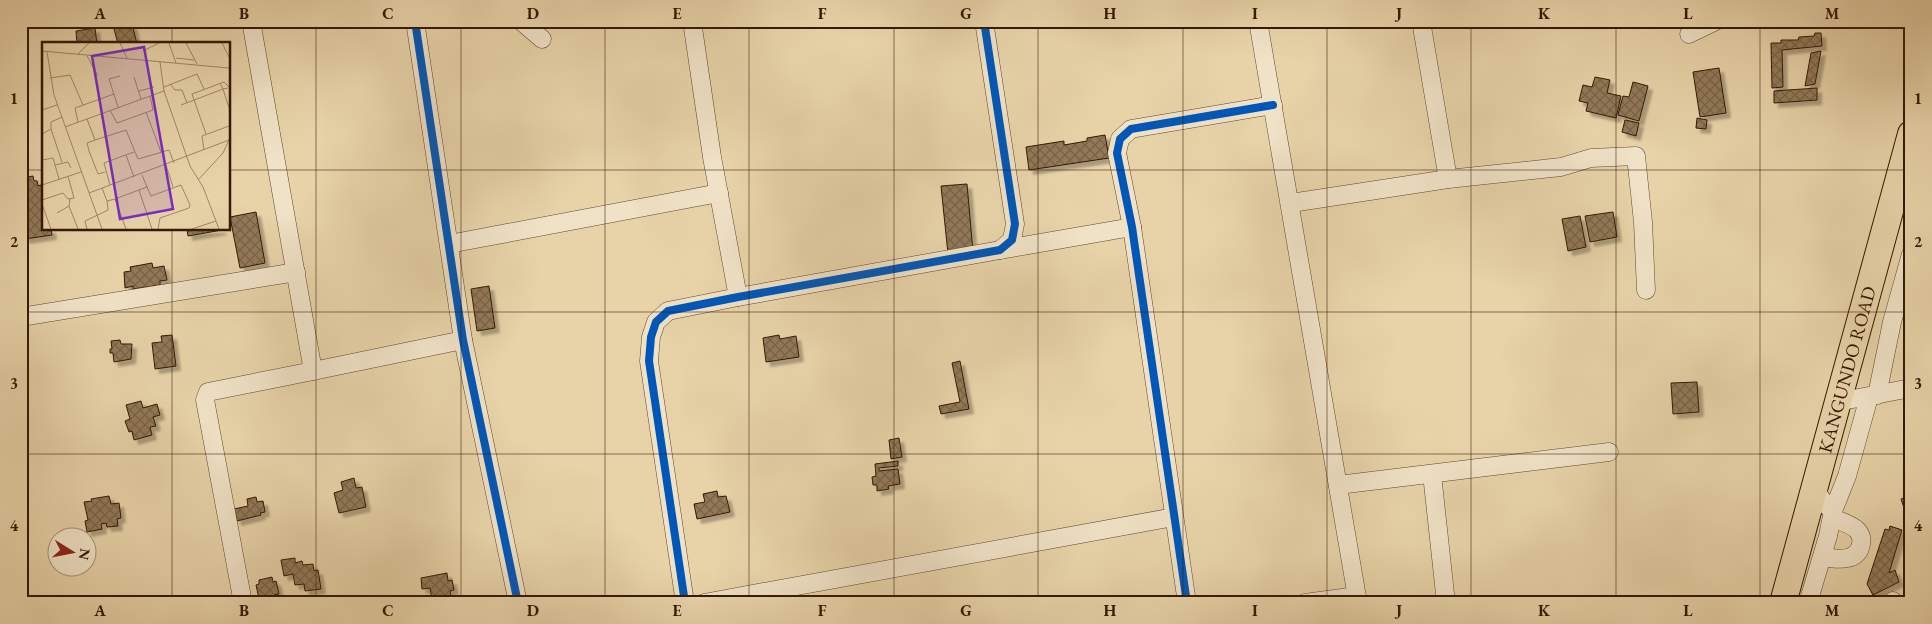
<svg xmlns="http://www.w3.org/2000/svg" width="1932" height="624" font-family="'EB Garamond',serif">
<defs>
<pattern id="building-cross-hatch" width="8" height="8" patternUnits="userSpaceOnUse" patternTransform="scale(1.25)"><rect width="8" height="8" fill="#927959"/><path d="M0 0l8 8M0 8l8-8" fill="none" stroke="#786247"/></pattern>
<filter id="shadow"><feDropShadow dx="4.5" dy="4.5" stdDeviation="1" flood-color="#0004"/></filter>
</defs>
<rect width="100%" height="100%" fill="#e8d3a9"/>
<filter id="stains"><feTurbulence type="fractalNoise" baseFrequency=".004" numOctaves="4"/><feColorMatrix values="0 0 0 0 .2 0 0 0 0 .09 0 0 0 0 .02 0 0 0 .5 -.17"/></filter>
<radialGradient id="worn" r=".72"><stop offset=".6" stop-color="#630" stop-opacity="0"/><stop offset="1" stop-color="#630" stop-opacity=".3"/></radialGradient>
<g fill="url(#building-cross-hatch)" stroke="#341803" filter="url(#shadow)">
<polygon points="132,24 137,44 118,44 114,29"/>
<polygon points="95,28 97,44 77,44 76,31"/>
<polygon points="1815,33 1821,33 1822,46 1782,50 1783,87 1772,88 1771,43 1781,43 1781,40 1798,40 1799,37 1814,36"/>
<polygon points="1821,51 1815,84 1805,86 1811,53"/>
<polygon points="1719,68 1726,113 1700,117 1693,72"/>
<polygon points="1595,77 1610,80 1607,93 1621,96 1616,118 1586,111 1588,103 1579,101 1583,85 1592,87"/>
<polygon points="1633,82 1648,86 1639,121 1618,115 1623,96 1629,97"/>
<polygon points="1817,88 1817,100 1774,103 1774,91"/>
<polygon points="1697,118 1707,120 1706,129 1696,128"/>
<polygon points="1625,120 1639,123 1636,136 1622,132"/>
<polygon points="1105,135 1109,158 1029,170 1026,147 1064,141 1064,145 1087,141 1087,138"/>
<polygon points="33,176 34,181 37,181 38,186 41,185 44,203 44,229 51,229 52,235 25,239 21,215 21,178"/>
<polygon points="967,184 973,252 948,254 941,186"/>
<polygon points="256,212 265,263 240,268 230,217"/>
<polygon points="1613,212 1617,237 1590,242 1585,216"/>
<polygon points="1580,216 1586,247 1568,251 1562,219"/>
<polygon points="187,229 221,229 222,230 188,236"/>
<polygon points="152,263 153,268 164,266 167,280 160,281 160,285 133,289 133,286 125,288 124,272 131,271 130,267"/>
<polygon points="489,286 495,328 477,331 471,289"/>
<polygon points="172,335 176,366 155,369 152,343 162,342 161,336"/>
<polygon points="779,335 780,339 796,336 799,357 766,362 763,338"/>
<polygon points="120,340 121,344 132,344 131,359 114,362 113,353 110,353 110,349 112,349 111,341"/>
<polygon points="960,361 969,409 941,414 939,406 960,402 952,363"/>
<polygon points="1697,382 1699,412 1673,414 1671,383"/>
<polygon points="141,401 143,408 157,404 160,415 153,417 156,426 150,427 152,435 134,440 132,431 129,432 125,421 130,419 126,405"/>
<polygon points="899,438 902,457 891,459 889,440"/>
<polygon points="898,461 898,466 879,468 879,471 898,469 900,484 888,486 889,489 877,491 877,485 873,485 872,477 876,476 875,464"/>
<polygon points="354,478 356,488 362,487 366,507 339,513 334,493 343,490 341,482"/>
<polygon points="717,491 718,497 726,496 730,512 697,519 694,504 705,502 703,494"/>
<polygon points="1911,495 1911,509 1905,511 1901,499"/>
<polygon points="109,496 111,504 119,503 121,518 117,519 118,526 107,527 106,523 101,524 102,529 87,532 85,521 88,520 84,502 92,501 91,499"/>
<polygon points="256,497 257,502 263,501 265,512 260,513 261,515 237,521 234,509 248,506 247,499"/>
<polygon points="1890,526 1902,530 1889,573 1895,570 1899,582 1873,595 1867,584 1885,529 1889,530"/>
<polygon points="295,558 295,563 302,561 303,565 313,564 314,571 318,570 321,589 305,591 304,584 295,585 293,574 284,576 281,560"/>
<polygon points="447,573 448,581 452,580 454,590 450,591 451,597 432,600 430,588 422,589 421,578"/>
<polygon points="272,577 273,582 276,581 279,594 274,595 275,598 259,599 256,585 259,584 259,580"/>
</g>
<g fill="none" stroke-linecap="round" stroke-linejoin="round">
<g stroke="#61472c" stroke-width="19">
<g id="minor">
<polyline points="251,21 313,371 463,340"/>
<polyline points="415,21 463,340 518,603"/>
<polyline points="521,21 542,39"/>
<polyline points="692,21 712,157 738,297"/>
<polyline points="1258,21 1358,603"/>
<polyline points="1421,21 1448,179"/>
<polyline points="1689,34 1716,21"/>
<polyline points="1291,203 1448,179 1561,167 1591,158 1636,156 1643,222 1646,290"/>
<polyline points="449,244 719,193"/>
<polyline points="1000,250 1132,227"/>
<polyline points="21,317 296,272"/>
<polyline points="1877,395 1892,322 1911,254"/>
<polyline points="1837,402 1911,388"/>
<polyline points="1432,474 1446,603"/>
<polyline points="1338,485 1609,452"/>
<polyline points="1814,488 1825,504 1833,511 1847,476 1869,397"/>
<path d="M1822,557C1836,559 1858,563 1861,544C1862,539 1861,534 1857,530C1851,524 1840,521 1832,518"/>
<polyline points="1893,601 1894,603"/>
<polyline points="243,603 205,400 208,392 313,371"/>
<polyline points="685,603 649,361 651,337 656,322 668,311 738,297 1000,250 1012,240 1015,224 984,21"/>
<polyline points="704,603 1174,517"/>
<polyline points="1187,603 1132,227 1117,153 1120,139 1131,129 1273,105"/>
<polyline points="1305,603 1357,596"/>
<polyline points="1808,603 1828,536 1833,511"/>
</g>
</g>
<g stroke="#341803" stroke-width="28">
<g id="highway">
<path id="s1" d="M1783,603L1911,134"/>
</g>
</g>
<use href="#minor" stroke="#f0e2c7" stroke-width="18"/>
<use href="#highway" stroke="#e8d3a9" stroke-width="26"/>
<g stroke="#f0e2c7" stroke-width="11">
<g id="cycleway">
<polyline points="415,21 463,340 518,603"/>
<polyline points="685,603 649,361 651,337 656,322 668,311 738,297 1000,250 1012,240 1015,224 984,21"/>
<polyline points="1187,603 1132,227 1117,153 1120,139 1131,129 1273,105"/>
</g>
</g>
<use href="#cycleway" stroke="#0057b8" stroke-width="8"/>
</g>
<path fill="none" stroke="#341803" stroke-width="1" stroke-opacity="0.55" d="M172,21V44M316,21V603M461,21V603M605,21V603M749,21V603M894,21V603M1038,21V603M1183,21V603M1327,21V603M1471,21V603M1616,21V603M1760,21V603M21,170H44M229,170H1911M172,229V603M21,312H1911M21,454H1911"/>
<g text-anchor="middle" stroke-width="4.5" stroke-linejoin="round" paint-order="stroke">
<g font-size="19" fill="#341803" stroke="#f0e2c7">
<text dy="7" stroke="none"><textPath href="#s1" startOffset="242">KANGUNDO ROAD</textPath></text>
</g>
</g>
<g transform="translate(42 42)">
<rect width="188" height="188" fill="#e8d3a9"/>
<path fill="none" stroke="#a08867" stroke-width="1" d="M78,1L85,16M127,1L134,21M144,1L155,22M180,1L187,15M0,9L187,26M101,9L117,1M5,10L12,53L60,187M36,12L47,1M45,14L56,34M134,16L152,18M118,20L122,49L148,124L161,145L177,187M92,35L99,57M8,36L28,33L41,63M129,43L133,48H140L145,61M122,45L155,32L162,47M186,46L181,47L187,66M97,49L112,45M139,63L181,47L178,41M76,65L67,37L78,34M0,68L15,63M68,68L75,81L111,68L108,54M104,70L119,110M45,77L53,98L84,88L96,117L127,108L132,121M36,80L33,66L72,52M23,85L122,49M9,87L20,120M0,92L9,87V80L20,75M164,92L150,52L182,40L187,45M53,98L45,101L47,109L56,132L63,130M162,108L160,94L187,84M84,113L92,135M0,118L11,116L17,137M13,123L26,120L29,126M124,123L131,145M156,138L181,111L187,98M0,143L39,130M68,143L62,121L92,110M105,145L109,154L139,143L148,163L147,166L118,176L116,187M60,146L65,159L73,157L105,145L100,133M97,148L110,187M47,151L187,98M73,157L84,187M0,158L21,151L26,157L32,156L26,134M0,162L9,187M27,164L36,187M15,171L27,164L28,157M45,187L43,179L66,168L65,159M150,187L174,179"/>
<path fill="#7b2cbf" fill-opacity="0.15" stroke="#7b2cbf" stroke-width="2.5" d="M102,5L131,167L78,177L50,14Z"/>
<rect width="188" height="188" fill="none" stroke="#341803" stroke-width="2.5"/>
</g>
<rect width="1932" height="624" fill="none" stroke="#e8d3a9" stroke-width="55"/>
<g transform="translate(72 552) rotate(100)"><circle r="24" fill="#f0e2c7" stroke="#a59179"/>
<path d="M0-4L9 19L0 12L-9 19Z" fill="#8f2418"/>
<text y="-8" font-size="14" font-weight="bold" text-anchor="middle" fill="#341803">N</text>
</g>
<rect x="28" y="28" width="1876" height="568" fill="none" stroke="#341803" stroke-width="2"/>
<g font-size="16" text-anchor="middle" font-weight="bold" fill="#341803">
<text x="100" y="19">A</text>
<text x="244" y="19">B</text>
<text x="388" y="19">C</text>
<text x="533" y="19">D</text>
<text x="677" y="19">E</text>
<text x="822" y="19">F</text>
<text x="966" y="19">G</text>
<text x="1110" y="19">H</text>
<text x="1255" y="19">I</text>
<text x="1399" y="19">J</text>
<text x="1544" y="19">K</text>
<text x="1688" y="19">L</text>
<text x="1832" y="19">M</text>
<text x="14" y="104">1</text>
<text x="1918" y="104">1</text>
<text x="14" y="247">2</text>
<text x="1918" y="247">2</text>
<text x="14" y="389">3</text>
<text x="1918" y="389">3</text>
<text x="14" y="531">4</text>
<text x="1918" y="531">4</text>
<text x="100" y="616">A</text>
<text x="244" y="616">B</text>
<text x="388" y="616">C</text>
<text x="533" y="616">D</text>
<text x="677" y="616">E</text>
<text x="822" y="616">F</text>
<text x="966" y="616">G</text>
<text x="1110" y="616">H</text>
<text x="1255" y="616">I</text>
<text x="1399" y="616">J</text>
<text x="1544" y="616">K</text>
<text x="1688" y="616">L</text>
<text x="1832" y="616">M</text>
</g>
<rect width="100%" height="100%" filter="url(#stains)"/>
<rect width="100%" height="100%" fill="url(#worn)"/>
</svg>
